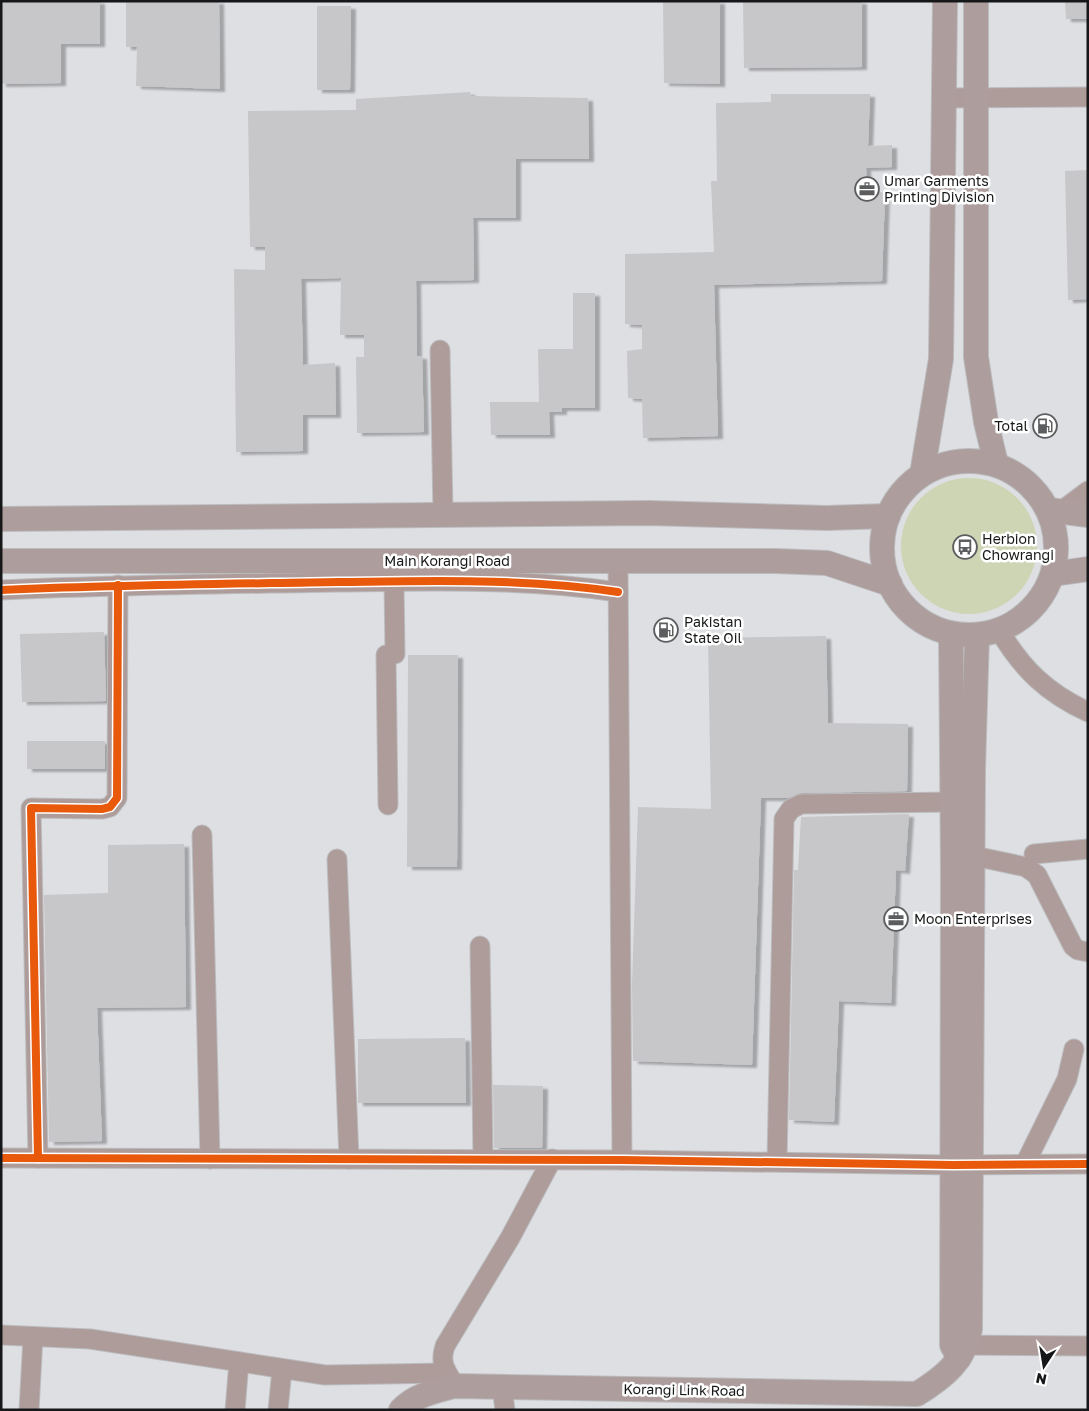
<svg xmlns="http://www.w3.org/2000/svg" width="1089" height="1411" font-family="'Golos Text',sans-serif">
<defs>
<filter id="shadow"><feDropShadow dx="5" dy="3" stdDeviation="1" flood-color="#0004"/></filter>
</defs>
<rect width="100%" height="100%" fill="#dedfe3"/>
<circle fill="#ced5b4" cx="969" cy="546" r="68"/>
<g fill="#c7c7c9" filter="url(#shadow)">
<polygon points="1,1 100,1 100,44 61,44 61,83 1,84"/>
<polygon points="126,1 219,1 220,89 136,86 137,47 126,47"/>
<polygon points="663,1 720,1 720,84 664,83"/>
<polygon points="743,1 862,1 862,67 744,68"/>
<polygon points="1065,1 1088,1 1088,19 1066,19"/>
<polygon points="317,6 351,6 350,90 317,90"/>
<polygon points="470,92 471,96 588,98 589,159 516,159 516,218 473,218 474,280 416,281 417,356 422,356 424,432 357,433 356,357 364,357 364,335 340,335 341,278 301,279 303,365 335,363 336,415 303,415 303,451 236,452 234,269 265,270 265,247 250,247 248,111 356,110 356,99"/>
<polygon points="771,94 870,94 868,146 892,145 892,167 866,168 867,189 885,193 882,281 714,285 718,436 643,438 642,399 628,398 627,351 642,349 642,325 625,324 625,254 714,252 711,181 717,181 716,103 771,102"/>
<polygon points="1088,170 1088,299 1068,300 1065,171"/>
<polygon points="573,293 595,293 595,408 562,408 562,412 549,412 550,435 491,435 490,402 539,402 538,349 573,349"/>
<polygon points="104,632 106,701 22,702 20,634"/>
<polygon points="826,636 828,723 908,724 907,791 801,793 788,798 761,798 752,1065 633,1061 632,983 638,807 711,809 708,638"/>
<polygon points="408,655 458,655 457,867 407,867"/>
<rect x="27" y="741" width="78" height="28"/>
<polygon points="909,814 905,871 896,870 891,1003 839,1001 834,1122 789,1120 794,870 798,870 801,817"/>
<polygon points="184,844 186,1007 97,1008 102,1141 49,1142 44,895 108,893 108,845"/>
<polygon points="465,1038 466,1103 358,1103 358,1039"/>
<polygon points="493,1085 543,1086 542,1148 494,1148"/>
</g>
<g fill="none" stroke-linecap="round" stroke-linejoin="round">
<g stroke="#bbbcbe" stroke-width="21">
<g id="minor">
<polyline points="944,98 1088,97"/>
<polyline points="440,350 443,515"/>
<polyline points="1060,512 1088,491"/>
<polyline points="618,561 622,1160"/>
<path d="M1,590C114,585 226,584 338,582C431,581 526,578 618,592"/>
<path d="M999,630C1022,669 1047,693 1088,712"/>
<polyline points="388,805 386,655 395,654 394,582"/>
<polyline points="202,835 210,1159"/>
<polyline points="1034,854 1088,849"/>
<polyline points="974,856 1026,867 1037,875 1073,946 1078,950 1088,952"/>
<polyline points="337,859 349,1159"/>
<polyline points="480,946 483,1159"/>
<polyline points="1,1158 622,1160 953,1165 1088,1164"/>
<polyline points="38,1158 31,808 102,809 110,807 117,798 118,585"/>
<polyline points="777,1161 784,819 791,809 801,804 952,802"/>
<polyline points="1025,1164 1067,1079 1074,1049"/>
<polyline points="1,1335 90,1339 325,1375 446,1373"/>
<polyline points="954,1345 1088,1346"/>
<path d="M452,1381C444,1368 440,1361 445,1346L510,1238L552,1159"/>
<polyline points="502,1387 505,1410"/>
<polyline points="29,1410 33,1337"/>
<polyline points="235,1410 239,1362"/>
<polyline points="278,1410 282,1369"/>
</g>
</g>
<g stroke="#bbbcbe" stroke-width="26">
<g id="major">
<polyline points="976,1 976,357 986,422 996,464"/>
<circle cx="969" cy="548" r="87"/>
<polyline points="922,474 941,359 945,1"/>
<polyline points="1049,510 1088,515"/>
<polyline points="1,519 649,513 827,518 888,516"/>
<polyline points="1,561 776,561 827,563 890,584"/>
<polyline points="1053,574 1088,569"/>
<polyline points="951,634 953,873 952,1345 959,1358"/>
<path d="M401,1410C415,1395 435,1391 454,1386L917,1394C943,1378 965,1361 970,1329L973,769L977,635"/>
</g>
</g>
<use href="#minor" stroke="#ae9c9a" stroke-width="19"/>
<use href="#major" stroke="#ad9d9c" stroke-width="24"/>
<g stroke="#fff" stroke-width="11">
<g id="cycleway">
<path d="M1,590C114,585 226,584 338,582C431,581 526,578 618,592"/>
<polyline points="1,1158 622,1160 953,1165 1088,1164"/>
<polyline points="38,1158 31,808 102,809 110,807 117,798 118,585"/>
</g>
</g>
<use href="#cycleway" stroke="#e8590c" stroke-width="8"/>
</g>
<defs>
<g id="office-ring" transform="scale(1.25)"><circle r="9.5" fill="#fff" stroke="#5c5d5f" stroke-width="1.5"/><path d="M-6-3h4V-5.5h4V-3h4V5H-6ZM-1-4.5V-3h2v-1.5ZM-6 0V1H6V0Z" fill="#5c5d5f"/></g>
<g id="fuel-ring" transform="scale(1.25)"><circle r="9.5" fill="#fff" stroke="#5c5d5f" stroke-width="1.5"/><path d="M-5.5-6h7V0h2V4h1.3V-2.5L3-4.5l.8-.8L6-3V5H2.5V1h-1V6h-7ZM-4.2-4.7v3.2H.2V-4.7Z" fill="#5c5d5f"/></g>
<g id="bus-ring" transform="scale(1.25)"><circle r="9.5" fill="#fff" stroke="#5c5d5f" stroke-width="1.5"/><path d="M-5-6H5V4H4V6H2V4H-2V6H-4V4H-5ZM-3.5-4V0h7V-4ZM-3.5 1.2v1.5H-2V1.2ZM2 1.2v1.5H3.5V1.2Z" fill="#5c5d5f"/></g>
</defs>
<g fill-rule="evenodd">
<use href="#office-ring" x="867" y="189"/>
<use href="#fuel-ring" x="1045" y="426"/>
<use href="#bus-ring" x="965" y="547"/>
<use href="#fuel-ring" x="666" y="630"/>
<use href="#office-ring" x="896" y="919"/>
</g>
<g text-anchor="middle" stroke-width="5" stroke-linejoin="round" paint-order="stroke">
<g font-size="14" fill="#161718" stroke="#fff" text-anchor="start">
<text x="884" y="186">Umar Garments<tspan x="884" dy="16">Printing Division</tspan></text>
<text x="1028" y="431" text-anchor="end">Total</text>
<text x="982" y="544">Herbion<tspan x="982" dy="16">Chowrangi</tspan></text>
<text x="684" y="627">Pakistan<tspan x="684" dy="16">State Oil</tspan></text>
<text x="914" y="924">Moon Enterprises</text>
</g>
<g font-size="14" fill="#161718" stroke="#fff">
<text x="447" y="566">Main Korangi Road</text>
<text transform="translate(684 1390) rotate(1)" y="5">Korangi Link Road</text>
</g>
</g>
<rect width="1089" height="1411" fill="none" stroke="#161718" stroke-width="5"/>
<g transform="translate(1044 1366) rotate(192)" stroke="#ffffff" stroke-width="4" paint-order="stroke">
<path d="M0-4L9 19L0 12L-9 19Z" fill="#161718"/>
<text y="-8" font-size="14" font-weight="bold" text-anchor="middle" fill="#161718">N</text>
</g>
</svg>
